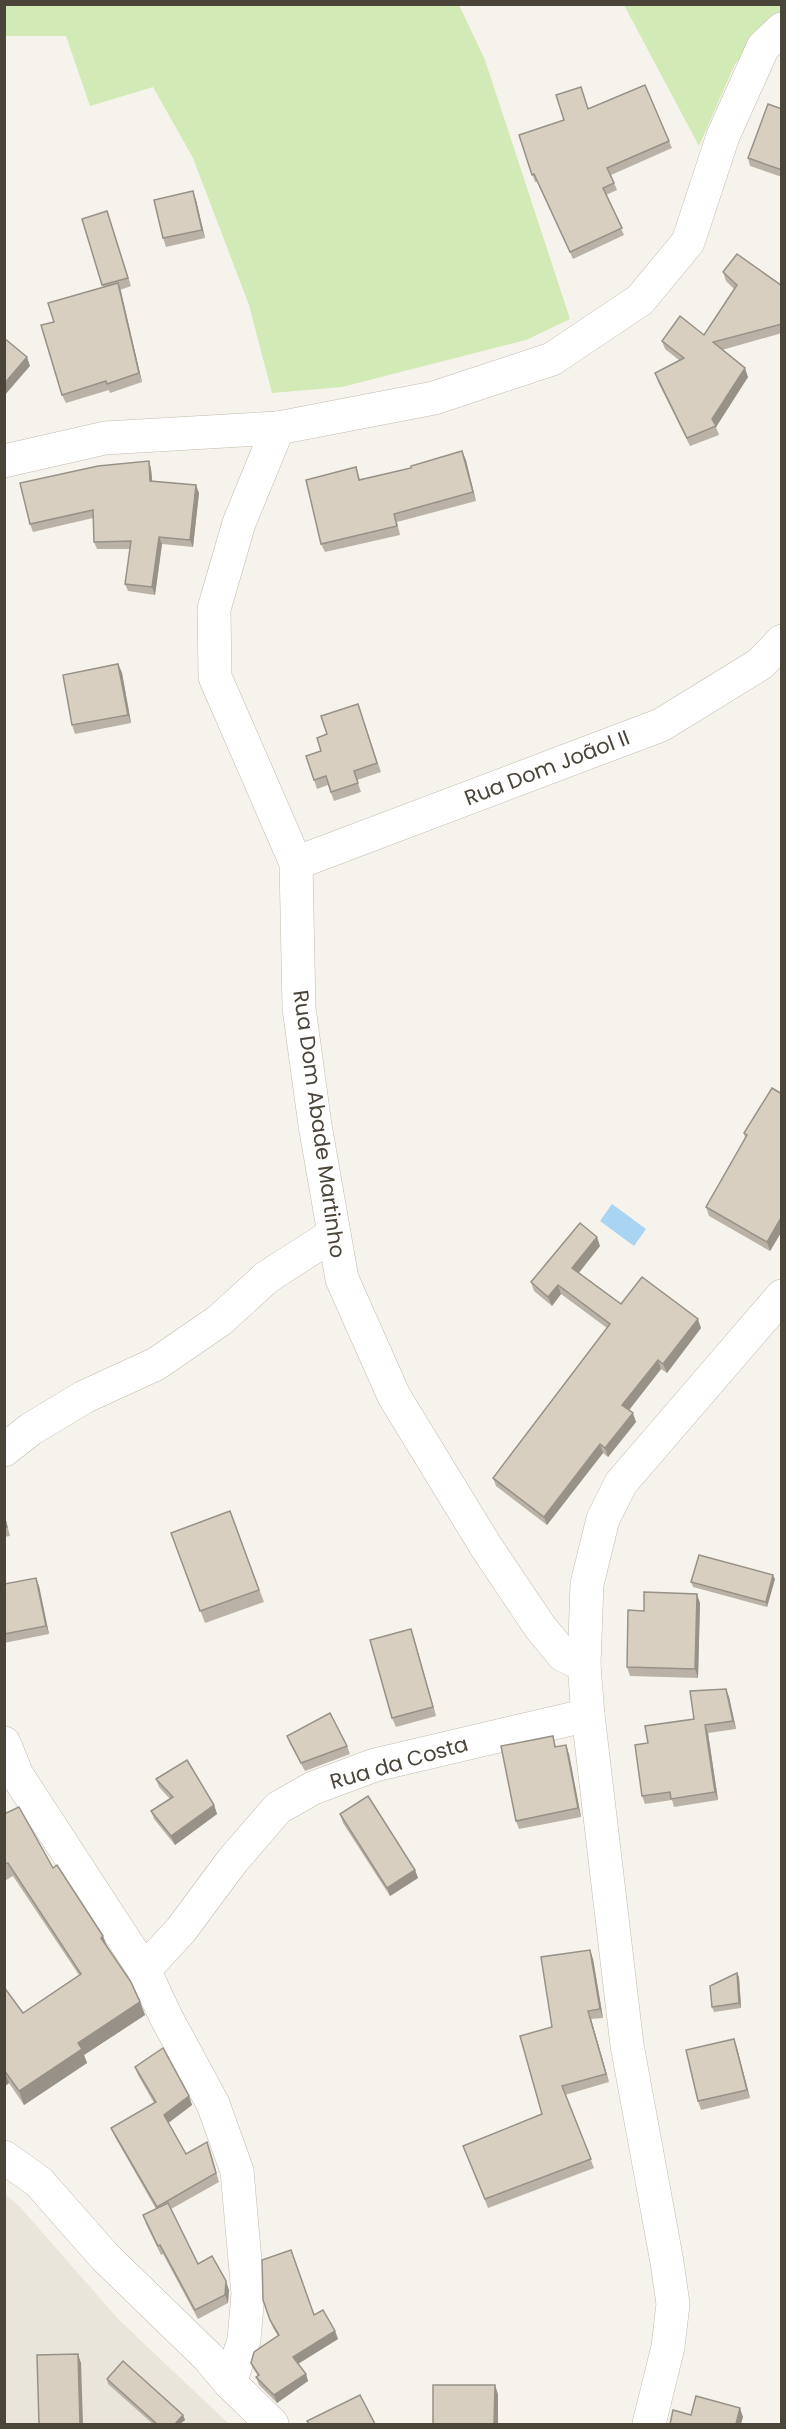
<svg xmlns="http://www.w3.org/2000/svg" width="786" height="2429" font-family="Poppins,sans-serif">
<rect width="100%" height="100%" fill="#f6f3ec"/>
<polygon fill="#eae5da" points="4,2193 19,2206 119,2320 229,2424 5,2424"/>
<g fill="#d2eab5">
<polygon points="4,5 459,5 485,60 570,319 526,340 342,387 272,393 249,305 193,158 153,87 90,106 66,36 5,36"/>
<polygon points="624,5 781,5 781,11 735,64 699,146"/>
</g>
<polygon fill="#a9d4f2" points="612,1204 646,1229 634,1246 600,1221"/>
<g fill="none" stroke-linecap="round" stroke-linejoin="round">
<g stroke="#c2bbae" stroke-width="34">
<g id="street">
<polyline points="278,428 239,523 214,609 215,677 296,863 299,1008 315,1125 342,1279 394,1396 485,1545 540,1627 563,1655 584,1665"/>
<polyline points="4,461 105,438 278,428 434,398 552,359 640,300 688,242 723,136 763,47 782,29"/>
<polyline points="296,863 661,725 760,664 782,641"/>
<polyline points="4,1450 31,1429 84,1397 156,1364 220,1320 267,1277 334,1234"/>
<polyline points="4,1743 17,1775 144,1970 166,2017 213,2104 237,2171 248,2294 244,2340 230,2383"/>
<polyline points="144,1970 181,1930 233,1860 278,1808 313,1788 375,1765 588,1715"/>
<polyline points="4,2157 39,2182 105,2257 208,2357 230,2383 272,2424"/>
<polyline points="649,2424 668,2347 673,2304 667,2262 627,2045 588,1715 584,1665 587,1584 603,1519 621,1483 782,1296"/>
</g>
</g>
<use href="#street" stroke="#fff" stroke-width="33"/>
</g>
<g fill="#bab2a6">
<polygon points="588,109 669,141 672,148 611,175 617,190 606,195 624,235 573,259 537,182 535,182 519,135 564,120"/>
<polygon points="782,109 782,177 750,166 748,158"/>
<polygon points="196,200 205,238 166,247 163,238"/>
<polygon points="82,219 110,220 131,286 120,290 142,382 110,393 109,390 66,403 62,395 54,322 103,287"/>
<polygon points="723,272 782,286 782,333 722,350 748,377 716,427 719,435 690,446 658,382 655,373 679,360 665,349 662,341 704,335 734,289 726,281"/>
<polygon points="462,451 476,501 397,522 400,535 325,552 321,544 356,467 360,480 411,468"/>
<polygon points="149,461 151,469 152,481 199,493 193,547 162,544 155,595 128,591 125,584 130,549 97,549 94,542 93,518 33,532 30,524"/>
<polygon points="118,664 122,673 131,723 75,734 72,725"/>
<polygon points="358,704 381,772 357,780 361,792 334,801 328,785 317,789 306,756 321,751 327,734"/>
<polygon points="782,1094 782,1231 770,1251 709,1216 706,1207 745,1138 744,1133"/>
<polygon points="600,1246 579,1273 621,1304 701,1328 667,1373 661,1369 629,1410 636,1422 608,1457 603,1453 547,1525 496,1486 493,1478 607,1328 561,1294 552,1306 534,1291 531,1282"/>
<polygon points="230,1511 264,1602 205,1623 171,1533"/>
<polygon points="4,1513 10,1536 4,1537"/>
<polygon points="775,1579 767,1607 693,1587 691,1582"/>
<polygon points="4,1584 39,1586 49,1634 4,1643"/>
<polygon points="700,1603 698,1678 630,1676 627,1667 644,1611"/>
<polygon points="411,1629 436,1716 396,1727 392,1718"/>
<polygon points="726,1689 729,1697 736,1729 708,1733 718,1800 674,1807 672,1800 645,1804 642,1796 648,1743 694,1719"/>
<polygon points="287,1736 347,1746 350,1754 305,1771 290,1744"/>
<polygon points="553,1736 556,1747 569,1754 581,1817 519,1829 516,1821"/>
<polygon points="156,1779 214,1805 217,1814 175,1845 154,1819 151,1811 170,1799 159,1787"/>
<polygon points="4,1814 53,1868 103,1936 108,1949 140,2002 145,2015 84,2055 87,2063 24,2105 9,2083 4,2087 4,1987 23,2013 79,1975 13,1876 6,1880 4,1878"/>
<polygon points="340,1814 415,1870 418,1878 390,1896 343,1823"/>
<polygon points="593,1959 603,2018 591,2019 609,2082 565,2095 594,2168 488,2208 463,2146 542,2114 552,2027"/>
<polygon points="737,1973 739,1977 741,2008 714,2012 712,2007"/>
<polygon points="734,2039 737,2048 750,2098 701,2110 698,2101"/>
<polygon points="135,2067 189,2096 192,2105 168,2123 186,2154 210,2150 219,2182 171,2209 198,2264 229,2290 228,2303 198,2319 163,2254 161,2255 146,2224 143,2215 156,2209 115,2137 111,2128 154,2103 138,2075"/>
<polygon points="314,2315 335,2331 338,2339 298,2364 306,2374 308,2381 277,2403 259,2385 256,2377 258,2376 254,2370 251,2363 278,2336 273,2328 270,2320"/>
<polygon points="107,2379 183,2415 185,2420 180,2424 153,2424 108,2384"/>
</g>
<g fill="#979187">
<polygon points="193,191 196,200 205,238 202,230"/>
<polygon points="118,283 121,291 142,382 139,373"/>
<polygon points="27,357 30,366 4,396 4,384"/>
<polygon points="745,368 748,377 716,427 712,419"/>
<polygon points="462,451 466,460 476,501 473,492"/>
<polygon points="149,461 151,469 153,488 150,481"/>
<polygon points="196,485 199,493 193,547 190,540"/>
<polygon points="159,537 162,544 155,595 152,587"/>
<polygon points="118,664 122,673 131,723 128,715"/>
<polygon points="782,1216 782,1231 770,1251 767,1242"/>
<polygon points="597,1237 600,1246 576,1276 572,1268"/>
<polygon points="558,1285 561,1294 552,1306 548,1297"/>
<polygon points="698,1319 701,1328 667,1373 663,1364"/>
<polygon points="658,1360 661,1369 626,1414 622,1405"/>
<polygon points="633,1413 636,1422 608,1457 605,1448"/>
<polygon points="600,1444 603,1453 547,1525 544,1517"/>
<polygon points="773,1575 775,1579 767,1607 766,1602"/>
<polygon points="36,1578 39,1586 49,1634 46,1626"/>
<polygon points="697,1594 700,1603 698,1678 695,1669"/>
<polygon points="411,1629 414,1638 436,1716 433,1707"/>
<polygon points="726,1689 729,1697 736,1729 733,1721"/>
<polygon points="705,1725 708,1733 718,1800 715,1792"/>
<polygon points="566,1745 569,1754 581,1817 578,1808"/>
<polygon points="214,1805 217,1814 175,1845 171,1836"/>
<polygon points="415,1870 418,1878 390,1896 387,1888"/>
<polygon points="103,1936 108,1950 101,1938"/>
<polygon points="590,1950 593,1959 603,2018 600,2009"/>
<polygon points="737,1973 739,1977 741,2008 739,2003"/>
<polygon points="140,2002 145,2015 84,2055 87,2063 24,2105 19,2091 78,2043"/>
<polygon points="588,2011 591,2019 609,2082 606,2074"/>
<polygon points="734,2039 737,2048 750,2098 747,2090"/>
<polygon points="4,2070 9,2083 4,2087"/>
<polygon points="189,2096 192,2105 167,2124 164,2115"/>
<polygon points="226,2281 229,2290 228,2303 225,2295"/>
<polygon points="335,2331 338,2339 296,2365 293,2357"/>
<polygon points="78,2354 81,2363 83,2424 80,2424"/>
<polygon points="306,2374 308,2381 277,2403 274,2395"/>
<polygon points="495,2385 498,2394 498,2424 494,2424"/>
<polygon points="740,2408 743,2417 741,2424 736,2424"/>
<polygon points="183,2415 185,2420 180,2424 175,2424"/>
</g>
<g fill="#d8cfc1" stroke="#979187" stroke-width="1.5">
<polygon points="645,85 669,141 607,168 614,183 603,188 622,228 570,252 534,174 532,175 519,135 564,120 556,95 581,87 588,109"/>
<polygon points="768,104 782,109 782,170 748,158"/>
<polygon points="193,191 202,230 163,238 154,200"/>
<polygon points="107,211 128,278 102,285 82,219"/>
<polygon points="737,254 782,286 782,324 713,342 745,368 712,419 716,426 687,438 655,373 684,358 662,341 680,316 704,335 737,285 723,272"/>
<polygon points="118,283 139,373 107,384 106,381 62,395 41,325 54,322 48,303"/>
<polygon points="4,338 27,357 4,384"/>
<polygon points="462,451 473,492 394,514 397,526 321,544 306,480 356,467 359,480 411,468 411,466"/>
<polygon points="149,461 150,481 196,485 190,540 159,537 152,587 125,584 131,541 94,542 93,510 30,524 20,483 98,466"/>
<polygon points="118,664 128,715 72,725 63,675"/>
<polygon points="358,704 377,763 354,771 358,783 331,792 326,776 314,780 306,756 321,751 317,738 327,734 321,716"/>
<polygon points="772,1088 782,1094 782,1216 767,1242 706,1207 747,1135 744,1133"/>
<polygon points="580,1223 597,1237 572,1268 621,1304 642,1277 698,1319 663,1364 658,1360 622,1405 633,1413 605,1448 600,1444 544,1517 493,1478 610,1324 558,1285 548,1297 531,1282"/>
<polygon points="230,1511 259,1590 200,1611 171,1533"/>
<polygon points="4,1516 7,1527 4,1528"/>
<polygon points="699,1555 773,1575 766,1602 691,1582"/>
<polygon points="36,1578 46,1626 4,1634 4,1584"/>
<polygon points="644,1592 697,1594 695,1669 627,1667 628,1610 644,1611"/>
<polygon points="411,1629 433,1707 392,1718 370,1640"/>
<polygon points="726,1689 733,1721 705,1725 715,1792 671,1799 670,1792 642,1796 635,1745 648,1743 645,1726 694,1719 690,1691"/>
<polygon points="330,1713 347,1746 301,1763 287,1736"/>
<polygon points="553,1736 555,1747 566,1745 578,1808 516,1821 501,1746"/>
<polygon points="187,1760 214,1805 171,1836 151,1811 173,1797 156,1779"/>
<polygon points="368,1796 415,1870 387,1888 340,1814"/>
<polygon points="19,1807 53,1868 57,1865 103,1936 101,1938 131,1982 140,2002 78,2043 82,2049 19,2091 4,2070 4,1987 23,2013 81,1974 8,1863 4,1864 4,1814"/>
<polygon points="590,1950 600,2009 588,2011 606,2074 562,2086 591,2159 485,2199 463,2146 542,2114 520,2036 552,2027 541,1957"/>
<polygon points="737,1973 739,2003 712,2007 710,1986"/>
<polygon points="734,2039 747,2090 698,2101 686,2050"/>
<polygon points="163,2048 189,2096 164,2115 186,2154 207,2142 216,2173 157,2207 111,2128 156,2102 135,2067"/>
<polygon points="168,2203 198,2264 212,2256 226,2281 225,2295 195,2310 160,2245 158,2246 143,2215"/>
<polygon points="291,2250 314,2315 323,2310 335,2331 293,2357 306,2374 274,2395 256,2377 259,2375 251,2363 254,2352 279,2335 270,2320 263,2300 262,2260"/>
<polygon points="78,2354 80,2424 39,2424 37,2355"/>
<polygon points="123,2361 183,2415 175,2424 157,2424 107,2379"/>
<polygon points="433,2385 495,2385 494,2424 433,2424"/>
<polygon points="360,2395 375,2424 309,2424 307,2421"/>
<polygon points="696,2396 740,2408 736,2424 670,2424 673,2410 691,2415"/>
</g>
<g text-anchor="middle" stroke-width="4.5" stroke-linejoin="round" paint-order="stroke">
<g font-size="21" fill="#4b4439" stroke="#fff">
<text transform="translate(547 768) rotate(-21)" y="7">Rua Dom Joãol II</text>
<text transform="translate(319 1124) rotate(82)" y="7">Rua Dom Abade Martinho</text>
<text transform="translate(399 1763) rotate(-16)" y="7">Rua da Costa</text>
</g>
</g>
<rect width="786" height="2429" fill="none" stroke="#4b4439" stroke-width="12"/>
</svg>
